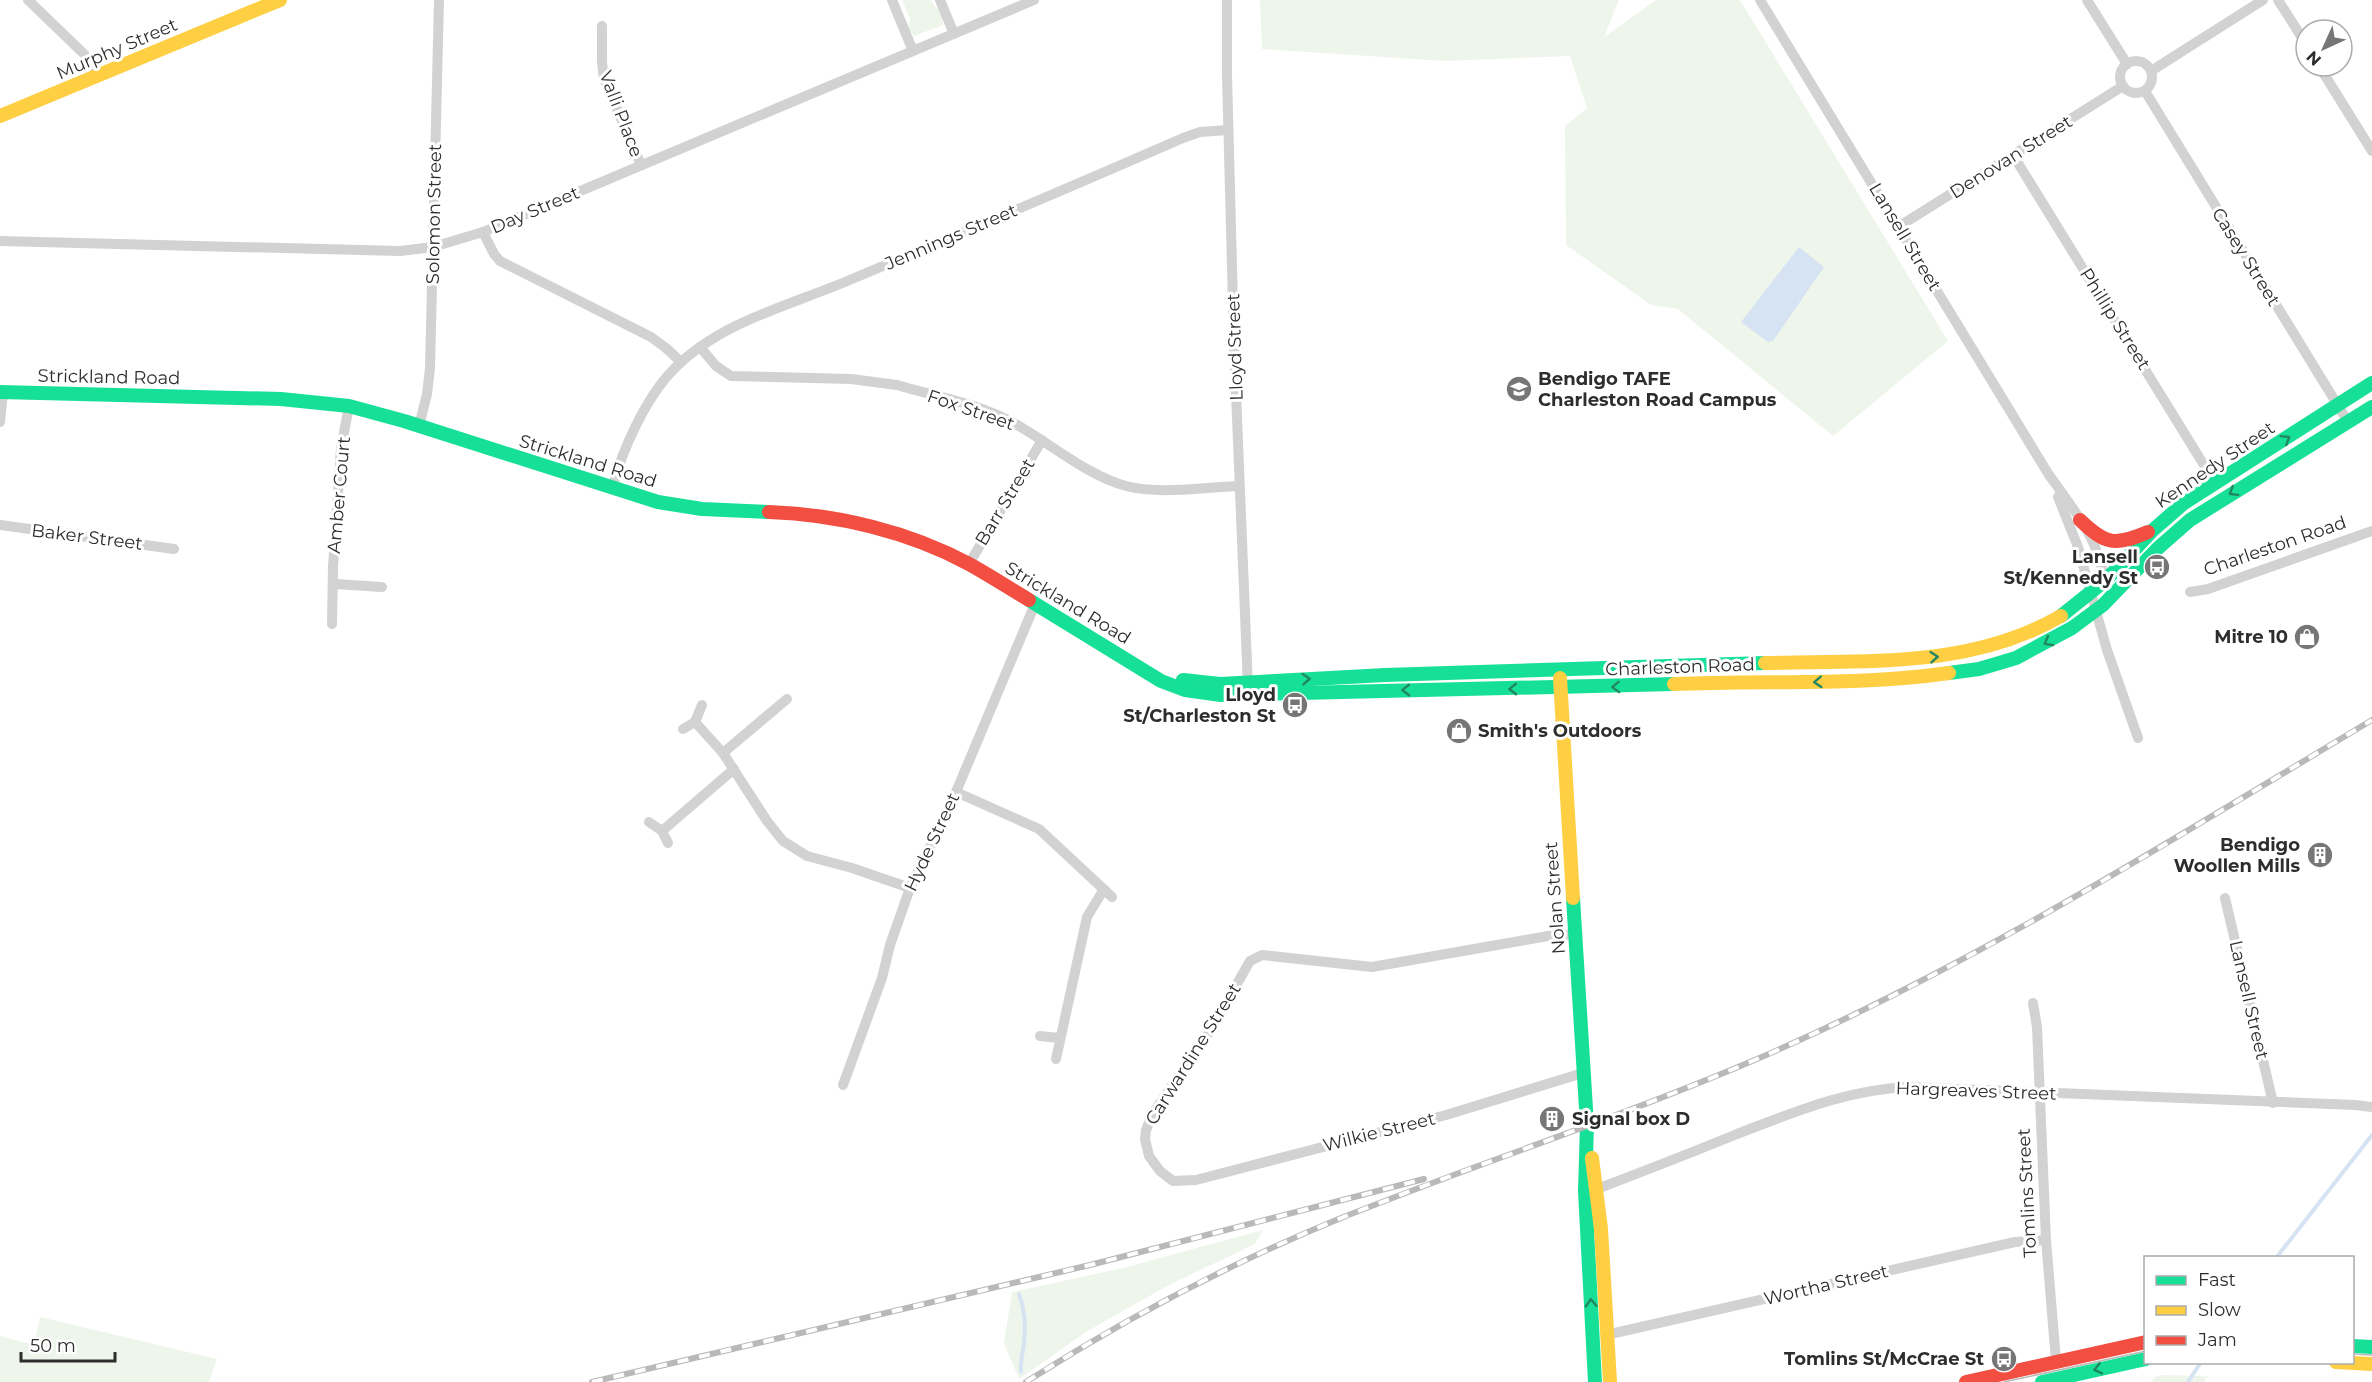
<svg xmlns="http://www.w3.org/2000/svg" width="2372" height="1382" font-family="Montserrat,sans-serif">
<rect width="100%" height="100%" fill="#fff"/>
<g fill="#eef5ea">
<polygon points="902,0 930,0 941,13 943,25 914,36 909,29 910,19"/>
<polygon points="1260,0 1619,0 1604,37 1656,0 1740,0 1948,341 1833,436 1678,309 1651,305 1566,245 1565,126 1587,108 1570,56 1444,61 1262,49"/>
<polygon points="1263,1230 1255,1244 1167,1286 1086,1332 1019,1379 1004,1343 1012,1292 1123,1268"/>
<polygon points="40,1317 217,1359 209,1382 0,1382 0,1336 34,1345"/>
<polygon points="2161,1375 2208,1376 2204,1382 2151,1382 2155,1377"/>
</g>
<polygon fill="#d6e3f2" points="1799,247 1824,267 1773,341 1768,342 1741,322"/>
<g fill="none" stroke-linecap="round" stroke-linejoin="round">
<g stroke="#d6e3f2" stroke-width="4">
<polyline points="2276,1258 2372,1135"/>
<path d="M1019,1294C1025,1310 1026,1327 1024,1343C1023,1353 1020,1361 1021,1372"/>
<polyline points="2188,1382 2201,1362"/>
</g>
<g stroke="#d2d2d2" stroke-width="10">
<polyline points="28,0 84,54 99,75"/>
<polyline points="892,0 913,51"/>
<polyline points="940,0 954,34"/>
<polyline points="1227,0 1227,75 1234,343 1248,688"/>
<path d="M1760,0L2049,475C2072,507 2103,544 2104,585"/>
<polyline points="2087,0 2127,64"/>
<polyline points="2278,0 2306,44"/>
<polyline points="602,26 602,62 604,79 641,165"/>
<circle cx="2136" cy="77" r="16"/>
<polyline points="2319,66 2372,151"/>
<polyline points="2151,71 2263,0"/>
<polyline points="2145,91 2348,422"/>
<polyline points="2013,155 2215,483"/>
<polyline points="1898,227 2123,86"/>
<polyline points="483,232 494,254 500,261 651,337 666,348 681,362"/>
<polyline points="0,241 400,251 433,247 483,232 1034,0"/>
<path d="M700,347L716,366L731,376L851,379L897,385C934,396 976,403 1010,421C1046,440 1087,476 1126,486C1161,495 1203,487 1239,486"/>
<polyline points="0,422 3,393"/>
<polyline points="419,426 427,394 430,368 439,0"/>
<path d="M612,489C622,450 646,397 674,369C721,321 792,305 852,279C962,233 1073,186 1183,138L1200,132L1228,130"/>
<polyline points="2058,497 2078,547 2107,650 2138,738"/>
<polyline points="0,525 174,549"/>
<polyline points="969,564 1042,440"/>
<polyline points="335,584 382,587"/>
<polyline points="2190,592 2208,589 2372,531"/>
<polyline points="332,624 333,567 341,448 349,406"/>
<polyline points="695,722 723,753 767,821 783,841 807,856 852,868 910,888"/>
<polyline points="683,729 695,722 702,705"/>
<polyline points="723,753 787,699"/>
<polyline points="956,792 1039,829 1112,897"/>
<polyline points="649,822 662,831 668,843"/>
<polyline points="662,831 734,769"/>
<polyline points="2225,898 2273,1103"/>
<polyline points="1575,934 1548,936 1372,967 1262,955 1250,961 1210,1031 1153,1113 1146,1130 1145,1139 1149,1156 1160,1171 1173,1181 1196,1180 1446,1115 1583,1073"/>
<polyline points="2033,1003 2037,1027 2046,1240 2056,1361"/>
<polyline points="1040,1036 1059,1038"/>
<polyline points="1056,1059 1087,917 1104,889"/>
<polyline points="843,1085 882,978 890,945 910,888 948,811 1035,604"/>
<path d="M1597,1189C1644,1171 1691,1153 1737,1134C1795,1112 1845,1090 1908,1087L2355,1105L2372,1107"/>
<polyline points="1606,1335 2015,1242 2046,1240"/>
</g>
<g stroke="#16e098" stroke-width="14">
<polyline points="0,392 281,399 349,406 404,421 658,502 702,509 769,512"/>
<polyline points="1029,600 1161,681 1185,690 1221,695 1674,684"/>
<polyline points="2061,616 2106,580 2153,530 2184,503 2372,383"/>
<polyline points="1949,673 1979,669 2016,658 2072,628 2103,605 2157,549 2190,520 2372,407"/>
<polyline points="1183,680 1220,684 1385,675 1765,663"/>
<polyline points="1573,898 1587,1125 1585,1191 1595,1382"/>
<polyline points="2352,1346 2372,1347"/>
<polyline points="2042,1382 2146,1359"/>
</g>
<g stroke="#ffcf43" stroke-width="14">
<polyline points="0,116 280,0"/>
<path d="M1765,663C1868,660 1969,669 2061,616"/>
<polyline points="1560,678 1573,898"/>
<path d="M1674,684C1765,680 1858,686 1949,673"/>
<polyline points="1592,1158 1601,1229 1610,1382"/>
<polyline points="2336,1362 2372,1364"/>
</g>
<g stroke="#f24e42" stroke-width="14">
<path d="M769,512C836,514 910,532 969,564C989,575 1009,588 1029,600"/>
<path d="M2080,520C2106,545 2115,546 2148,532"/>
<polyline points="1966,1382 2146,1342"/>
</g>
<g stroke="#b9b9b9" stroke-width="1.5">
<polyline points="2352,1354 2372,1355"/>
<polyline points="2004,1382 2146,1351"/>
</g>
<g stroke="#b9b9b9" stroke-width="6">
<g id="rail">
<polyline points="592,1382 1090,1265 1424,1179"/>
<path d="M1026,1382C1126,1318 1231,1263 1341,1218C1479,1163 1621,1117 1757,1059C1973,966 2171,840 2372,720"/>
</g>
</g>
<use href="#rail" stroke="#fff" stroke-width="4" stroke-dasharray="11" stroke-linecap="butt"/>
</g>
<defs><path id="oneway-chevron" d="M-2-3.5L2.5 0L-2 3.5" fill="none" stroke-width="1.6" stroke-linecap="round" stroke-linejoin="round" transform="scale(1.5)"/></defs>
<g stroke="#228662">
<use href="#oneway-chevron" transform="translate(2286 439) rotate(-32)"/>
<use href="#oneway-chevron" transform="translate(2233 492) rotate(148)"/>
<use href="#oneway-chevron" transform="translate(2048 642) rotate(151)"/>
<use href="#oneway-chevron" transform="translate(1934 657) rotate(-4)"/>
<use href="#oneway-chevron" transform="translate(1306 679) rotate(-4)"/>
<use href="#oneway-chevron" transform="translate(1818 682) rotate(177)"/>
<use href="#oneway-chevron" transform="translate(1616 687) rotate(178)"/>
<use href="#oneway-chevron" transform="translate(1513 689) rotate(179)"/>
<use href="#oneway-chevron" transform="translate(1406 690) rotate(179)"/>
<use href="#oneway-chevron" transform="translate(1591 1303) rotate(-93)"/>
<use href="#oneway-chevron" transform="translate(2098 1369) rotate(167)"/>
</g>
<defs>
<g id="university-disc" transform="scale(1.35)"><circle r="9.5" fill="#767676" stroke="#fff"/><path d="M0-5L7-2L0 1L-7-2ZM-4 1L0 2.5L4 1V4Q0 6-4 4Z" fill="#fff"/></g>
<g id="bus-disc" transform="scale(1.35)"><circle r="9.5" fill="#767676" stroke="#fff"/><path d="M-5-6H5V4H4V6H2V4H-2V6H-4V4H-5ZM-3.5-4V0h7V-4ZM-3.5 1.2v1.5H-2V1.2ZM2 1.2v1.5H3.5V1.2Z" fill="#fff"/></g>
<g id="shop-disc" transform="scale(1.35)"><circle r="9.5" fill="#767676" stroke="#fff"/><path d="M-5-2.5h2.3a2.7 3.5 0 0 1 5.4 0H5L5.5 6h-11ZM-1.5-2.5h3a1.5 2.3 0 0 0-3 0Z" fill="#fff"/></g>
<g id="building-disc" transform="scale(1.35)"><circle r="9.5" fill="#767676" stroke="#fff"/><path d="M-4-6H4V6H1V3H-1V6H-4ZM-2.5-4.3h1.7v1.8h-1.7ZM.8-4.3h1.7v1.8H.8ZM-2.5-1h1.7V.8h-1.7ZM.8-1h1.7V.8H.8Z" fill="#fff"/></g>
</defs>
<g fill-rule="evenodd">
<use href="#university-disc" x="1519" y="389"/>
<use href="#bus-disc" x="2157" y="567"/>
<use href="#shop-disc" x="2307" y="637"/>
<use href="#bus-disc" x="1295" y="705"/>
<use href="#shop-disc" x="1459" y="731"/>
<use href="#building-disc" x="2320" y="855"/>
<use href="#building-disc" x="1552" y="1119"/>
<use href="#bus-disc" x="2004" y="1359"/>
</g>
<g text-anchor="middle" stroke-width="6" stroke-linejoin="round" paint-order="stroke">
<g font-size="18" fill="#2d2d2d" stroke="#fff">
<text transform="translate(117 49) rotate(-23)" y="6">Murphy Street</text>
<text transform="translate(621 114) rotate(69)" y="6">Valli Place</text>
<text transform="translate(2011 157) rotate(-32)" y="6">Denovan Street</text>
<text transform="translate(535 210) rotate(-23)" y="6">Day Street</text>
<text transform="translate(434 214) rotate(-89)" y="6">Solomon Street</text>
<text transform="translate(951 237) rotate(-23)" y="6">Jennings Street</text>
<text transform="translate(1905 237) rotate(59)" y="6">Lansell Street</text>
<text transform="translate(2246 257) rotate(58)" y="6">Casey Street</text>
<text transform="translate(2115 319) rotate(58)" y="6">Phillip Street</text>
<text transform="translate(1235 347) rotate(-92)" y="6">Lloyd Street</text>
<text transform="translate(109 377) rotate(1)" y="6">Strickland Road</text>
<text transform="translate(971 410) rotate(19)" y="6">Fox Street</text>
<text transform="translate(588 461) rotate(17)" y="6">Strickland Road</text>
<text transform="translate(2215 465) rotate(-34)" y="6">Kennedy Street</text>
<text transform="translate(339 495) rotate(-85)" y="6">Amber Court</text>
<text transform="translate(1005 502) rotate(-59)" y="6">Barr Street</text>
<text transform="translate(87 537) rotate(7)" y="6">Baker Street</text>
<text transform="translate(2275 546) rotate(-19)" y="6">Charleston Road</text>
<text transform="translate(1068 603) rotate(31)" y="6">Strickland Road</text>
<text transform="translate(1680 667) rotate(-2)" y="6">Charleston Road</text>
<text transform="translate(932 842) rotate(-65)" y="6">Hyde Street</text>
<text transform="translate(1555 898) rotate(-94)" y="6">Nolan Street</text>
<text transform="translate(2249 1000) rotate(77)" y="6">Lansell Street</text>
<text transform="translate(1193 1054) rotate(-58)" y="6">Carwardine Street</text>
<text transform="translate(1976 1091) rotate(2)" y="6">Hargreaves Street</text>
<text transform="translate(1379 1132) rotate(-14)" y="6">Wilkie Street</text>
<text transform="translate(2027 1193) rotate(-93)" y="6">Tomlins Street</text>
<text transform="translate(1826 1285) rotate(-13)" y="6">Wortha Street</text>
</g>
<g font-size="18" font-weight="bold" fill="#2d2d2d" stroke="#fff" text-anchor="end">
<text x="1538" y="385" text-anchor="start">Bendigo TAFE<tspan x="1538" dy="21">Charleston Road Campus</tspan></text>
<text x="2138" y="563">Lansell<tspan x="2138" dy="21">St/Kennedy St</tspan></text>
<text x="2288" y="643">Mitre 10</text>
<text x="1276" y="701">Lloyd<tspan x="1276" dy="21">St/Charleston St</tspan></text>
<text x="1478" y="737" text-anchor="start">Smith's Outdoors</text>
<text x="2300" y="851">Bendigo<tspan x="2300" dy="21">Woollen Mills</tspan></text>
<text x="1572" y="1125" text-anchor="start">Signal box D</text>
<text x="1984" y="1365">Tomlins St/McCrae St</text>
</g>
</g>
<rect x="2144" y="1256" width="210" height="108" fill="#ffffff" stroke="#ababab" stroke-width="1.5"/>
<rect x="2156" y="1276" width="30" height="9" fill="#16e098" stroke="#ababab" stroke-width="1.5"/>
<text x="2198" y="1286" font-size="18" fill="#2d2d2d">Fast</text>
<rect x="2156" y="1306" width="30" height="9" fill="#ffcf43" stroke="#ababab" stroke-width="1.5"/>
<text x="2198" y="1316" font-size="18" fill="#2d2d2d">Slow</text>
<rect x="2156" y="1336" width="30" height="9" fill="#f24e42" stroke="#ababab" stroke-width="1.5"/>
<text x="2198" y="1346" font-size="18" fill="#2d2d2d">Jam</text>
<g transform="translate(2324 48) rotate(225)"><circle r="28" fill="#ffffff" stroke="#ababab" stroke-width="1.5"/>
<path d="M0-4.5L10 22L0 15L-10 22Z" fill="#767676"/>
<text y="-9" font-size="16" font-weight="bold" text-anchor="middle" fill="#2d2d2d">N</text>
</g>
<path d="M21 1352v9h94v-9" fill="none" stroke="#2d2d2d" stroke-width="3"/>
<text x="30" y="1352" font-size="18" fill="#2d2d2d" stroke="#ffffff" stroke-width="4.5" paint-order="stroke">50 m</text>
</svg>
